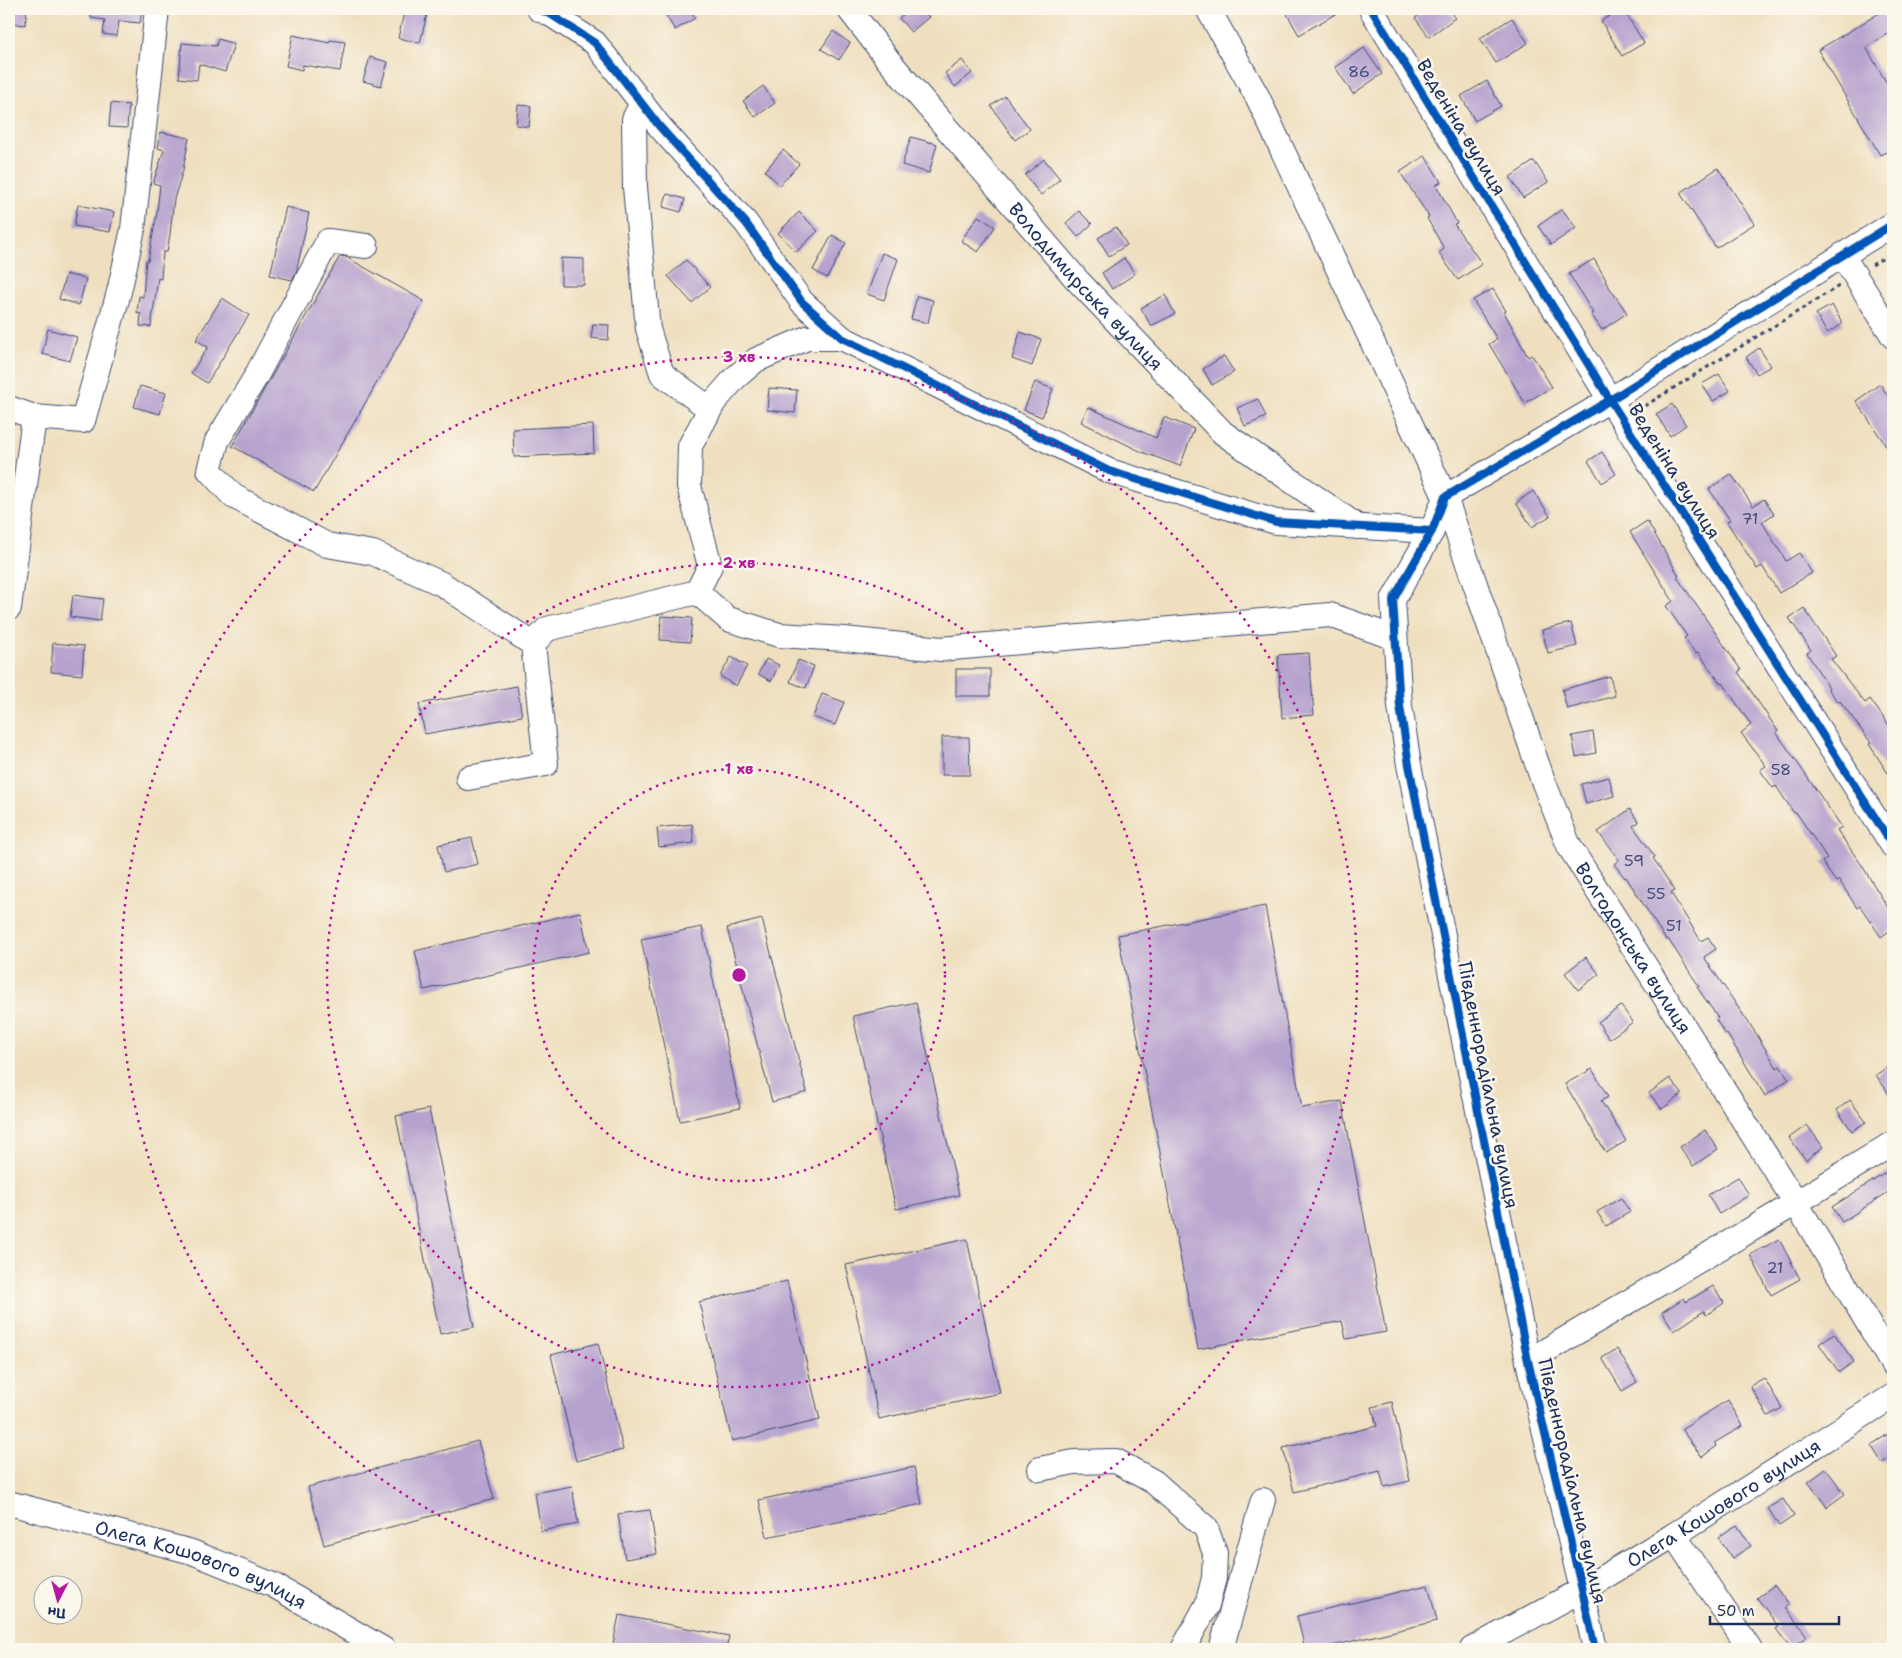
<svg xmlns="http://www.w3.org/2000/svg" width="1902" height="1658" font-family="'Shantell Sans',sans-serif">
<rect width="100%" height="100%" fill="#fbf7ec"/>
<filter id="ink" filterUnits="userSpaceOnUse"><feTurbulence type="fractalNoise" baseFrequency=".02" numOctaves="2"/><feDisplacementMap in="SourceGraphic" scale="10" xChannelSelector="R" yChannelSelector="G"/><feConvolveMatrix kernelMatrix="1 2 1 2 8 2 1 2 1" color-interpolation-filters="sRGB"/></filter>
<filter id="wash" filterUnits="userSpaceOnUse"><feTurbulence type="fractalNoise" baseFrequency=".0096" numOctaves="4" result="noise"/><feDisplacementMap in="SourceGraphic" scale="20" xChannelSelector="R" yChannelSelector="G"/><feGaussianBlur stdDeviation="1.12" result="paint"/><feColorMatrix in="noise" values="0 0 0 0 0 0 0 0 0 0 0 0 0 0 0 0 0 1.4 0 .05"/><feComposite in="paint" operator="in"/></filter>
<g filter="url(#wash)">
<rect width="100%" height="100%" fill="#efdfbf"/>
<g id="blocks">
<g fill="#b6a2ce">
<polygon points="9,9 27,9 25,25 9,23"/>
<polygon points="91,9 142,9 140,23 119,21 117,36 103,34 105,20 91,18"/>
<polygon points="405,9 427,14 420,43 398,38"/>
<polygon points="662,9 689,9 695,18 675,30"/>
<polygon points="910,9 922,9 929,17 911,32 899,18"/>
<polygon points="1295,9 1344,9 1299,35 1287,14"/>
<polygon points="1428,9 1448,9 1455,18 1429,37 1415,18"/>
<polygon points="1621,9 1623,9 1644,43 1622,56 1601,21"/>
<polygon points="1886,9 1893,9 1893,31 1866,47 1893,94 1893,149 1880,155 1818,50"/>
<polygon points="1512,18 1528,43 1496,63 1480,38"/>
<polygon points="833,31 850,43 839,60 821,49"/>
<polygon points="293,35 329,43 330,40 345,42 340,71 303,65 302,70 286,66"/>
<polygon points="218,39 234,44 225,72 199,64 197,80 179,78 182,43 216,46"/>
<polygon points="1364,48 1382,74 1353,94 1335,67"/>
<polygon points="370,57 388,62 381,86 363,81"/>
<polygon points="962,60 972,73 955,87 945,73"/>
<polygon points="1487,81 1501,106 1475,121 1461,96"/>
<polygon points="763,86 775,103 755,117 743,101"/>
<polygon points="1005,96 1030,129 1015,140 991,106"/>
<polygon points="111,103 129,105 127,128 109,127"/>
<polygon points="518,105 531,106 529,127 516,125"/>
<polygon points="161,132 189,138 183,170 174,199 170,234 167,252 163,252 161,279 158,278 151,327 140,326 141,314 137,313 139,296 143,297 146,260 148,261 157,212 160,185 153,183 164,150 158,148"/>
<polygon points="911,137 937,144 929,173 902,165"/>
<polygon points="783,150 799,164 780,185 765,171"/>
<polygon points="1425,156 1441,182 1436,185 1457,223 1454,224 1482,264 1458,280 1439,253 1444,249 1427,218 1429,217 1400,172"/>
<polygon points="1044,159 1060,179 1041,195 1025,175"/>
<polygon points="1534,161 1548,182 1523,198 1510,177"/>
<polygon points="1718,168 1754,224 1716,248 1680,193"/>
<polygon points="667,194 685,199 681,212 663,207"/>
<polygon points="78,205 114,212 110,232 74,226"/>
<polygon points="286,207 309,213 296,273 292,280 270,275"/>
<polygon points="1562,209 1576,228 1551,245 1538,226"/>
<polygon points="1079,211 1092,224 1078,237 1066,223"/>
<polygon points="799,212 818,231 796,252 778,233"/>
<polygon points="978,216 995,227 978,252 961,241"/>
<polygon points="1116,227 1127,245 1109,256 1098,238"/>
<polygon points="832,235 846,243 827,278 813,270"/>
<polygon points="882,253 898,259 884,300 867,294"/>
<polygon points="340,256 346,257 424,301 314,492 232,446"/>
<polygon points="561,258 584,259 584,285 561,285"/>
<polygon points="1124,258 1135,274 1112,289 1102,273"/>
<polygon points="1594,259 1606,280 1605,281 1627,313 1602,330 1591,314 1593,313 1569,274"/>
<polygon points="686,260 710,287 692,303 668,276"/>
<polygon points="66,274 86,279 79,305 59,299"/>
<polygon points="1493,289 1506,311 1504,312 1528,357 1532,355 1552,387 1525,403 1489,344 1497,339 1473,300"/>
<polygon points="1165,295 1175,314 1151,326 1141,308"/>
<polygon points="917,296 933,300 928,323 911,319"/>
<polygon points="222,298 249,315 207,383 191,373 208,347 196,340"/>
<polygon points="1832,305 1843,324 1827,333 1816,314"/>
<polygon points="593,324 609,325 608,340 591,338"/>
<polygon points="48,329 77,337 70,361 42,354"/>
<polygon points="1020,332 1041,339 1032,366 1012,359"/>
<polygon points="1759,348 1771,366 1757,374 1746,357"/>
<polygon points="1224,356 1234,372 1212,385 1203,369"/>
<polygon points="1719,374 1730,391 1713,401 1702,384"/>
<polygon points="1035,382 1053,389 1042,417 1024,410"/>
<polygon points="1880,384 1893,404 1893,456 1856,401"/>
<polygon points="140,386 166,393 160,414 134,407"/>
<polygon points="769,388 797,390 795,413 767,410"/>
<polygon points="1258,399 1266,417 1245,426 1237,408"/>
<polygon points="1672,404 1686,425 1670,436 1656,414"/>
<polygon points="1088,407 1156,438 1164,417 1194,429 1180,466 1142,452 1081,422"/>
<polygon points="593,425 594,453 514,457 513,429"/>
<polygon points="1602,452 1616,474 1602,483 1588,461"/>
<polygon points="1731,474 1753,506 1764,499 1774,514 1762,522 1786,561 1799,553 1812,573 1779,593 1762,566 1757,569 1727,522 1730,520 1709,489"/>
<polygon points="1533,491 1550,516 1532,527 1516,503"/>
<polygon points="1647,521 1679,576 1677,577 1741,670 1738,672 1778,731 1776,732 1842,827 1837,830 1861,864 1893,916 1893,928 1881,937 1860,906 1857,908 1839,880 1836,882 1822,862 1827,858 1796,812 1794,813 1776,786 1773,788 1760,770 1766,766 1741,733 1751,725 1723,683 1721,684 1698,652 1696,654 1684,638 1687,636 1666,606 1673,601 1630,532"/>
<polygon points="73,595 103,599 100,621 70,617"/>
<polygon points="1804,608 1836,656 1831,659 1865,703 1870,699 1893,731 1893,781 1869,744 1871,743 1840,701 1838,702 1828,689 1829,688 1807,653 1811,650 1789,618"/>
<polygon points="661,616 692,618 690,642 660,640"/>
<polygon points="1571,623 1577,646 1548,653 1542,630"/>
<polygon points="53,643 84,646 82,675 51,672"/>
<polygon points="1309,653 1314,715 1282,718 1278,655"/>
<polygon points="731,657 747,666 736,686 720,676"/>
<polygon points="766,659 779,665 771,681 758,674"/>
<polygon points="798,660 814,666 806,688 790,682"/>
<rect x="956" y="669" width="34" height="27"/>
<polygon points="1610,676 1615,696 1567,709 1562,690"/>
<polygon points="517,686 522,716 425,734 419,704"/>
<polygon points="822,694 844,702 835,725 813,717"/>
<polygon points="1593,732 1596,753 1576,757 1572,736"/>
<polygon points="942,737 969,737 970,775 942,775"/>
<polygon points="1609,777 1614,796 1586,804 1581,784"/>
<polygon points="1630,809 1639,822 1633,826 1655,857 1653,858 1675,891 1671,893 1701,941 1708,937 1716,949 1704,957 1757,1035 1777,1068 1780,1066 1789,1079 1765,1096 1727,1034 1726,1035 1716,1020 1718,1018 1697,987 1699,986 1668,939 1666,940 1626,877 1625,878 1614,864 1619,860 1598,832"/>
<polygon points="692,824 694,843 659,847 657,828"/>
<polygon points="472,838 478,864 444,872 438,845"/>
<polygon points="1265,906 1302,1108 1342,1101 1386,1332 1346,1339 1342,1321 1198,1349 1118,935"/>
<polygon points="580,912 589,952 424,990 415,951"/>
<polygon points="762,919 807,1092 772,1102 727,928"/>
<polygon points="702,927 740,1108 680,1121 641,939"/>
<polygon points="1586,957 1599,974 1578,990 1565,973"/>
<polygon points="916,1002 959,1195 896,1209 853,1016"/>
<polygon points="1621,1006 1633,1022 1609,1039 1598,1022"/>
<polygon points="1893,1063 1893,1100 1876,1075"/>
<polygon points="1592,1069 1608,1097 1601,1101 1626,1141 1606,1153 1565,1084"/>
<polygon points="1670,1078 1682,1094 1662,1109 1649,1093"/>
<polygon points="1850,1100 1866,1122 1852,1131 1837,1110"/>
<polygon points="429,1109 474,1327 440,1334 396,1116"/>
<polygon points="1807,1125 1823,1147 1806,1160 1789,1138"/>
<polygon points="1705,1130 1718,1149 1693,1166 1680,1147"/>
<polygon points="1893,1168 1893,1189 1842,1222 1832,1207"/>
<polygon points="1738,1177 1749,1195 1719,1214 1708,1195"/>
<polygon points="1621,1198 1630,1212 1606,1226 1597,1212"/>
<polygon points="967,1239 1000,1393 879,1419 846,1265"/>
<polygon points="1779,1239 1800,1279 1771,1295 1750,1255"/>
<polygon points="787,1281 820,1420 732,1441 699,1302"/>
<polygon points="1713,1286 1724,1303 1706,1315 1704,1311 1674,1331 1662,1312 1684,1298 1686,1302"/>
<polygon points="1834,1333 1854,1362 1839,1372 1819,1344"/>
<polygon points="598,1343 623,1450 576,1461 551,1355"/>
<polygon points="1617,1349 1637,1382 1622,1391 1602,1358"/>
<polygon points="1764,1378 1782,1408 1768,1416 1750,1386"/>
<polygon points="1728,1400 1743,1426 1714,1443 1717,1446 1702,1457 1681,1429"/>
<polygon points="1392,1402 1410,1481 1384,1487 1380,1471 1294,1492 1283,1448 1377,1426 1372,1407"/>
<polygon points="1893,1431 1893,1456 1882,1463 1871,1445"/>
<polygon points="478,1441 494,1499 324,1545 308,1487"/>
<polygon points="914,1467 922,1504 767,1537 759,1500"/>
<polygon points="1826,1469 1845,1494 1827,1507 1808,1482"/>
<polygon points="572,1486 578,1524 541,1531 535,1493"/>
<polygon points="1783,1499 1794,1516 1779,1526 1768,1508"/>
<polygon points="650,1510 657,1554 625,1559 618,1514"/>
<polygon points="1737,1525 1751,1546 1732,1558 1718,1537"/>
<polygon points="1428,1585 1437,1621 1319,1649 1305,1649 1297,1616"/>
<polygon points="1774,1585 1789,1605 1785,1607 1807,1636 1791,1648 1776,1629 1779,1627 1757,1598"/>
<polygon points="619,1615 729,1636 726,1649 612,1649"/>
</g>
</g>
</g>
<g filter="url(#ink)">
<use href="#blocks" fill-opacity="0" stroke="#3b496d" stroke-width="1"/>
<g fill="none" stroke-linecap="round" stroke-linejoin="round">
<g stroke="#3b496d" stroke-width="26">
<g id="minor">
<polyline points="539,9 550,14 595,43 660,127 746,223 802,302 842,338 1109,471 1276,522 1432,531"/>
<path id="s1" d="M849,9L889,61L1078,281L1223,433L1358,527"/>
<path id="s2" d="M1208,9L1257,96L1445,497L1542,778L1569,846L1796,1203L1893,1365"/>
<polyline points="1371,9 1610,400 1893,846"/>
<polyline points="642,103 634,119 635,187 648,329 662,374 710,409"/>
<polyline points="366,246 328,241 255,378 217,441 209,470 233,496 327,545 373,553 442,584 533,644 546,764 468,778"/>
<polyline points="1842,255 1893,336"/>
<polyline points="842,338 807,338 756,360 735,378 714,402 690,446 689,486 710,566 697,592 728,619 779,635 844,639 941,649 1330,615 1395,638"/>
<polyline points="9,408 34,417"/>
<polyline points="9,608 34,417 83,421 119,292 133,229 157,9"/>
<polyline points="533,644 547,629 697,592"/>
<polyline points="1528,1361 1796,1203 1893,1143"/>
<polyline points="1040,1469 1074,1462 1116,1461 1154,1482 1206,1528 1215,1553 1214,1578 1207,1605 1183,1649"/>
<path id="s3" d="M9,1503L192,1552L273,1585L383,1649"/>
<polyline points="1674,1535 1750,1649"/>
<polyline points="1221,1649 1263,1500"/>
<path id="s4" d="M1472,1649L1582,1590L1674,1535L1893,1396"/>
<polyline points="1595,1649 1582,1590 1528,1361 1409,765 1400,706 1393,600 1432,531 1445,497 1610,400 1893,224"/>
</g>
</g>
<g stroke="#3b496d" stroke-width="3" stroke-dasharray="4 4" stroke-linecap="butt">
<polyline points="1872,265 1893,252"/>
<polyline points="1638,410 1839,286"/>
</g>
<use href="#minor" stroke="#fff" stroke-width="24"/>
<g stroke="#fbf7ec" stroke-width="11">
<g id="cycleway">
<polyline points="539,9 550,14 595,43 660,127 746,223 802,302 842,338 1109,471 1276,522 1432,531"/>
<polyline points="1371,9 1610,400 1893,846"/>
<polyline points="1595,1649 1582,1590 1528,1361 1409,765 1400,706 1393,600 1432,531 1445,497 1610,400 1893,224"/>
</g>
</g>
<use href="#cycleway" stroke="#0057b8" stroke-width="8"/>
</g>
</g>
<g fill="none" stroke="#b5179e" stroke-width="2.5" stroke-dasharray="2.5 5">
<circle cx="739" cy="975" r="206"/>
<circle cx="739" cy="975" r="412"/>
<circle cx="739" cy="975" r="618"/>
</g>
<g text-anchor="middle" stroke-width="5" stroke-linejoin="round" paint-order="stroke">
<g font-size="16" fill="#424c7a">
<text x="1359" y="77">86</text>
<text x="1750" y="524">71</text>
<text x="1781" y="775">58</text>
<text x="1634" y="866">59</text>
<text x="1656" y="899">55</text>
<text x="1674" y="931">51</text>
<text x="1775" y="1273">21</text>
</g>
<g font-size="19" fill="#1b2f5e" stroke="#fbf7ec">
<text transform="translate(1462 127) rotate(59)" y="7">Веденіна вулиця</text>
<text dy="7" stroke="none"><textPath href="#s1" startOffset="365">Володимирська вулиця</textPath></text>
<text transform="translate(1675 471) rotate(58)" y="7">Веденіна вулиця</text>
<text dy="7" stroke="none"><textPath href="#s2" startOffset="1034">Волгодонська вулиця</textPath></text>
<text transform="translate(1489 1085) rotate(79)" y="7">Південнорадіальна вулиця</text>
<text transform="translate(1573 1481) rotate(77)" y="7">Південнорадіальна вулиця</text>
<text dy="7" stroke="none"><textPath href="#s4" startOffset="291">Олега Кошового вулиця</textPath></text>
<text dy="7" stroke="none"><textPath href="#s3" startOffset="202">Олега Кошового вулиця</textPath></text>
</g>
</g>
<circle cx="739" cy="975" r="8" fill="#b5179e" stroke="#fbf7ec" stroke-width="2.5"/>
<g font-size="15" text-anchor="middle" font-weight="bold" fill="#b5179e" stroke="#fbf7ec" stroke-width="5" stroke-linejoin="round" paint-order="stroke">
<text x="739" y="362">3 хв</text>
<text x="739" y="568">2 хв</text>
<text x="739" y="774">1 хв</text>
</g>
<rect width="1902" height="1658" fill="none" stroke="#fbf7ec" stroke-width="30"/>
<g transform="translate(58 1600) rotate(186)"><circle r="24" fill="#fbf7ec" stroke="#a1a7b3"/>
<path d="M0-4L9 19L0 12L-9 19Z" fill="#b5179e"/>
<text y="-8" font-size="14" font-weight="bold" text-anchor="middle" fill="#1b2f5e">Пн</text>
</g>
<path d="M1710 1616v8h129v-8" fill="none" stroke="#1b2f5e" stroke-width="2.5"/>
<text x="1717" y="1616" font-size="15" fill="#1b2f5e" stroke="#fbf7ec" stroke-width="4" paint-order="stroke">50 m</text>
</svg>
